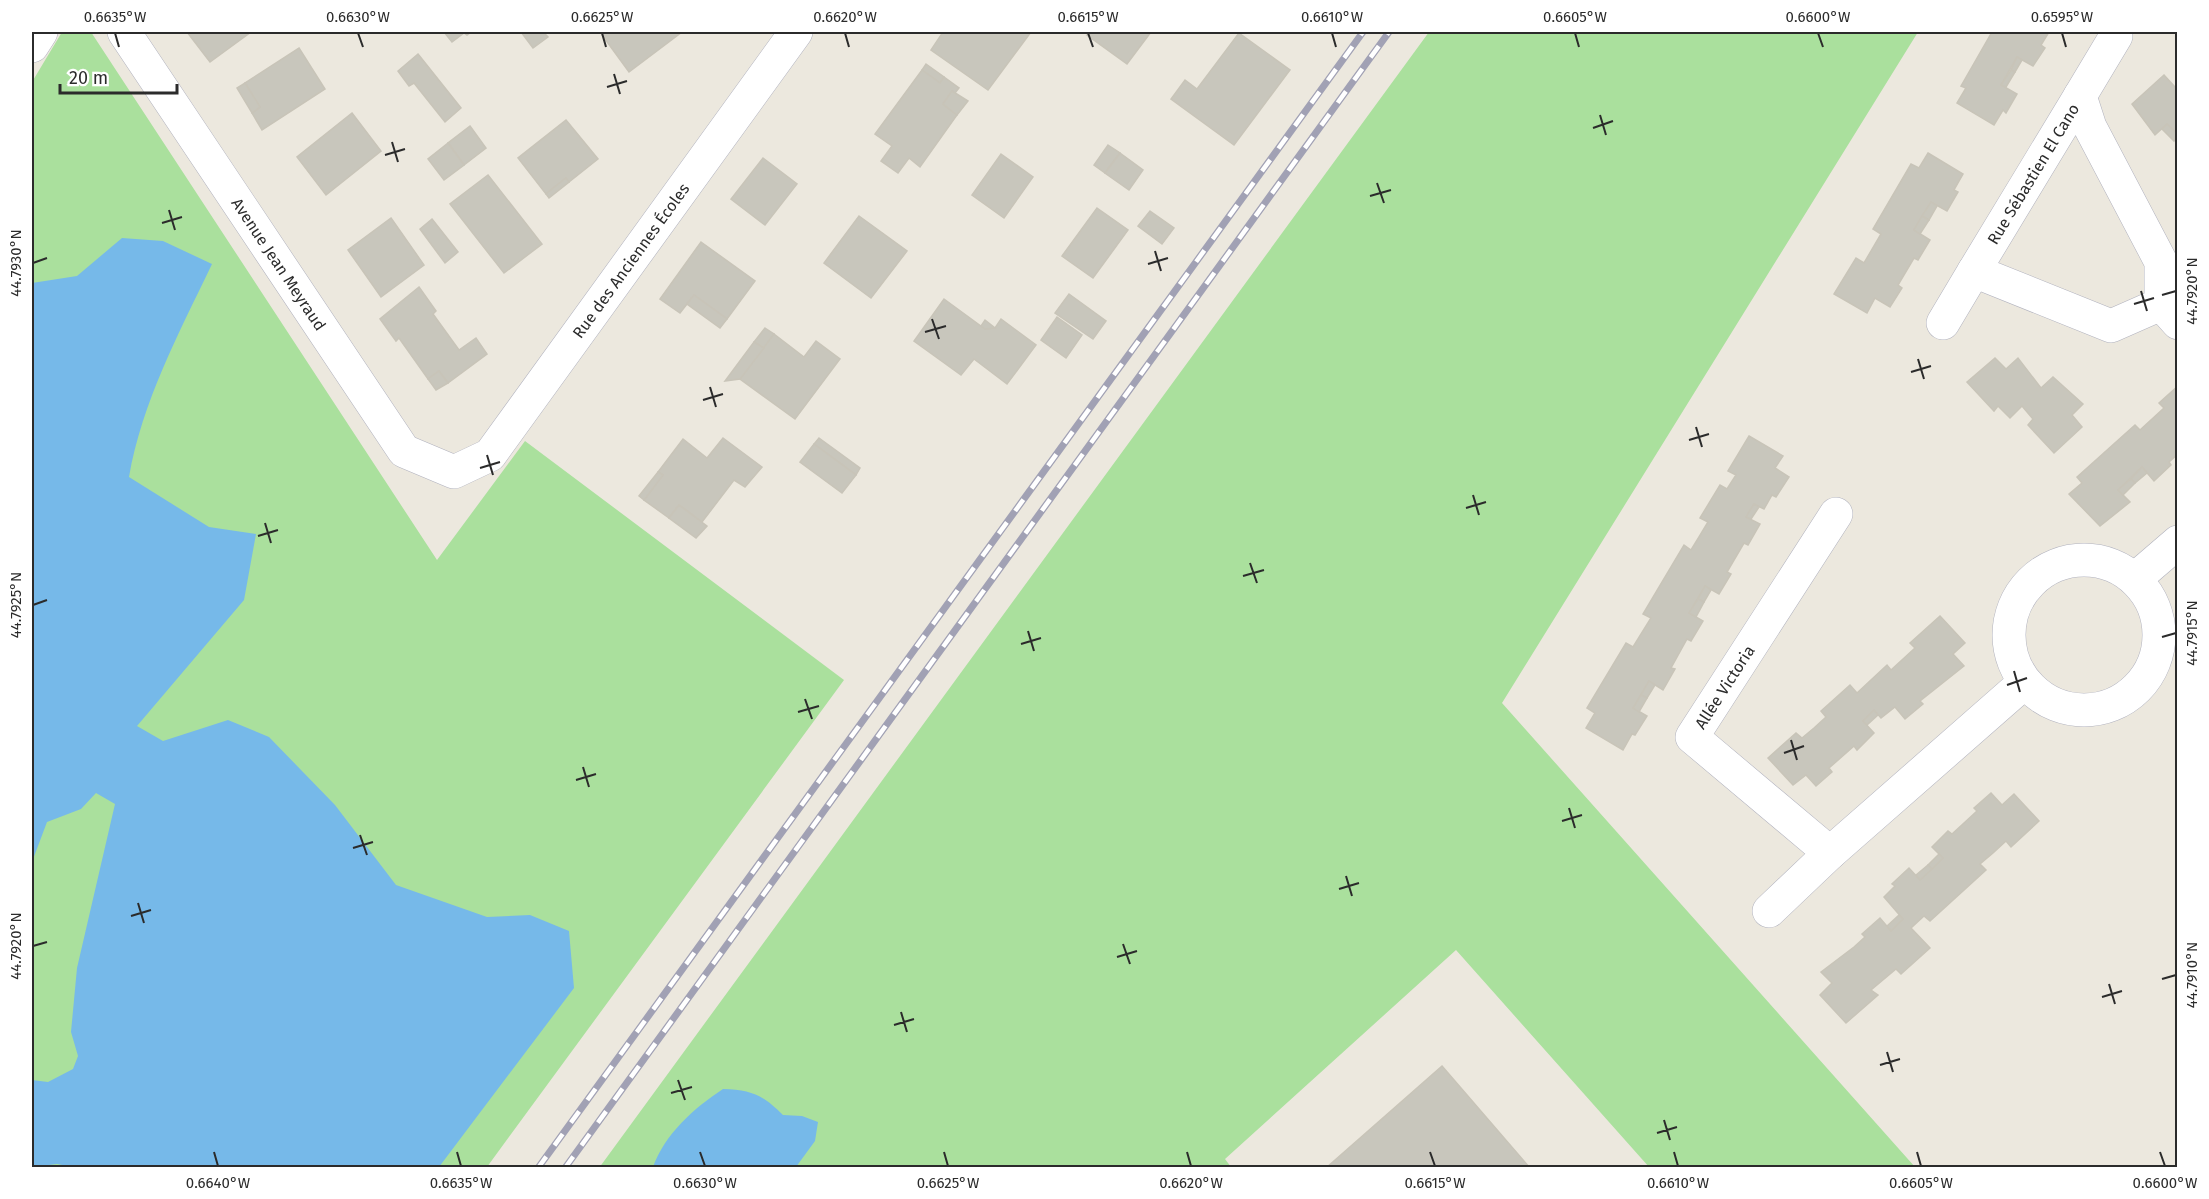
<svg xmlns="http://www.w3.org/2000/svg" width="2209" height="1199" font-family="'Fira Sans',sans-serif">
<rect width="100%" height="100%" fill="#ece8de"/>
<g fill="#aae09d">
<polygon points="62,32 91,32 437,560 525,441 844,680 487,1167 32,1168 32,82"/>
<polygon points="1429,32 1918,32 1502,703 1915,1167 1649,1167 1456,950 1225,1159 1231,1167 599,1168"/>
</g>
<g fill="#76b9e9">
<path d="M122,238L163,241L212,264C179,333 142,402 129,477L209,527L256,534L244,600L137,726L163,741L228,720L269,737L335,805L396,885L487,917L530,915L569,931L574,988L439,1167L78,1168L57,1164L32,1167V1080L48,1082L73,1069L78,1056L71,1032L77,968L115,804L96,793L81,809L47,822L32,862V283L77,276Z"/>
<path d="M723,1089C752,1090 763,1095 783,1115L802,1116L818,1122L815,1141L796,1167H653C665,1134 694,1108 723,1089Z"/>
</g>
<g fill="#c8c6bc" stroke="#c8c4b8" stroke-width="1.5">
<polygon points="187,32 251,32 210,62"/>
<polygon points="444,32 471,32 467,35 464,33 452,42"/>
<polygon points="521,32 543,32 548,37 533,48"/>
<polygon points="607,32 682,32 629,72 602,35"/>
<polygon points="943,32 1031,32 988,90 931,50"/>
<polygon points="1086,32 1151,32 1127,64 1087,35 1089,34"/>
<polygon points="1992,32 2049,32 2041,45 2045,48 2033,66 2017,57 2001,85 2017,94 2006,113 2003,110 1994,125 1957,103 1966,88 1961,86"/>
<polygon points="1239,33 1290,70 1234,145 1171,99 1185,80 1197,89"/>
<polygon points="299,48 325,89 262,130 252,113 260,107 245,83"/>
<polygon points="418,54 461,108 445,122 414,83 409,86 398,71"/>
<polygon points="2017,57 2022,60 2015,72 2011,70"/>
<polygon points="926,64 944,77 940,83 922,70"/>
<polygon points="922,70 940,83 944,77 959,88 955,93 952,91 943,104 957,115 920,167 909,158 898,173 881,161 892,146 875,134"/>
<polygon points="2011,70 2015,72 2006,87 2001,85"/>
<polygon points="2164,75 2175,87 2178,85 2178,135 2167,124 2155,135 2132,104"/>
<polygon points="245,83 260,107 252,113 237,88"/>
<polygon points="952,91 968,101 957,115 943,104"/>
<polygon points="352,113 381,151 326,195 297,157"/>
<polygon points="566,120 598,159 569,182 566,178 546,194 518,158"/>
<polygon points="2167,124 2178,135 2174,141 2162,129"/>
<polygon points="470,126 486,148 464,165 448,143"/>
<polygon points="448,143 464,165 444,180 428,159"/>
<polygon points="1108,145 1120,153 1105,173 1094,165"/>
<polygon points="1120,153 1143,170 1129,190 1105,173"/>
<polygon points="1928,153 1963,174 1954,190 1958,192 1947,211 1931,202 1914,230 1930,240 1918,260 1914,258 1898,285 1902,288 1890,307 1875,298 1867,313 1834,294 1856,258 1864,263 1881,234 1873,229 1911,164 1919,168"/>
<polygon points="1001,154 1033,177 1004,218 972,195"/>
<polygon points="763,158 797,184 765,225 731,199"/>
<polygon points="488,175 542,244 504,273 450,204"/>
<polygon points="566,178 569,182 549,198 546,194"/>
<polygon points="1931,202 1937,206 1929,220 1922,216"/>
<polygon points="1097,208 1128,230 1093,278 1062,256"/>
<polygon points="1150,211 1174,228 1162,244 1138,226"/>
<polygon points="859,216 907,251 871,298 824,263"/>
<polygon points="1922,216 1929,220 1920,234 1914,230"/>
<polygon points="391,218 424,265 381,297 348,250"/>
<polygon points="432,219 458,252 445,263 420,229"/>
<polygon points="701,242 755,281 727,319 694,295 680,313 660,299"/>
<polygon points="419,287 436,311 433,314 459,350 476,338 487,354 448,383 439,371 428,379 399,338 396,341 380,319"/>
<polygon points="1069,294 1106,321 1093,339 1055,313"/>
<polygon points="694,295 727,319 720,328 687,304"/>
<polygon points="944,299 985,329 995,328 1001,319 1036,345 1007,384 974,359 961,375 914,341"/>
<polygon points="1057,317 1082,335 1066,358 1041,340"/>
<polygon points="985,320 995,328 985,329 981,326"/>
<polygon points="765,328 774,334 764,348 754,342"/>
<polygon points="774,334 804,357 816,341 840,359 795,419 740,379"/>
<polygon points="754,342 764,348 740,379 725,381"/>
<polygon points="1995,358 2006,369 2018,358 2041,388 2053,377 2083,404 2072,415 2082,427 2054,453 2028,425 2033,419 2022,406 2010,418 1998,406 1994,411 1967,382"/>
<polygon points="439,371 448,383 436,390 428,379"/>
<polygon points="2178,386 2178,454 2169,462 2171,465 2154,481 2142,467 2118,490 2130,502 2100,526 2069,494 2082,483 2077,477 2135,425 2140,430 2164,408 2159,403"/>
<polygon points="1749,436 1783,456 1775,468 1789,477 1776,497 1772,495 1764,509 1754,504 1746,517 1760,524 1748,545 1744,543 1727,572 1731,574 1719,594 1705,586 1689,613 1703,621 1691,641 1687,639 1671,668 1675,669 1663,690 1649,681 1633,708 1647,716 1635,735 1632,734 1623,750 1586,728 1595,713 1587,708 1626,643 1633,647 1651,618 1643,614 1684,545 1691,550 1699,537 1708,522 1700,518 1720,485 1727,489 1736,475 1728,471"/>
<polygon points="723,438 762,467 745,487 734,480 702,522 679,505 669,518 644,500 663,475 658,472 683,439 707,458"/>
<polygon points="819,438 860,468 856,475 814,444"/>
<polygon points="814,444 856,475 842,493 800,462"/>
<polygon points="2142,467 2147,473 2135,483 2131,479"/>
<polygon points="658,472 663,475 644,500 639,496"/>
<polygon points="2131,479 2135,483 2123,495 2118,490"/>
<polygon points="1754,504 1759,507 1751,519 1746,517"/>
<polygon points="679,505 707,526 696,538 669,518"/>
<polygon points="1705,586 1711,590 1704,602 1698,599"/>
<polygon points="1698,599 1704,602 1696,617 1689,613"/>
<polygon points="1940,616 1965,643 1953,654 1964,666 1920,701 1923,704 1905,719 1895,707 1881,718 1874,710 1863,721 1874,733 1857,750 1854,746 1829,768 1832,772 1816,786 1806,775 1793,785 1768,758 1796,733 1802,738 1814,728 1826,717 1821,711 1850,685 1857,693 1887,665 1891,670 1915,648 1910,643"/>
<polygon points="1649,681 1655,685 1647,698 1641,695"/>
<polygon points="1641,695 1647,698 1639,712 1633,708"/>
<polygon points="1874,710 1878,715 1867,725 1863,721"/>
<polygon points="1991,793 2002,805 2014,794 2039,821 2011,847 2006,841 1993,853 1980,864 1986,870 1930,921 1924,916 1911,928 1930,948 1901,974 1896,969 1871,990 1878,995 1846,1023 1820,995 1832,983 1821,972 1854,947 1865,937 1862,934 1880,918 1891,931 1903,919 1884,897 1895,886 1892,884 1909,868 1920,880 1932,869 1943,858 1932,847 1948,831 1952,834 1964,823 1977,811 1974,808"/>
<polygon points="1939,854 1943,858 1932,869 1928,865"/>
<polygon points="1928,865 1932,869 1920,880 1916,875"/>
<polygon points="1899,915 1903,919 1891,931 1887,926"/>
<polygon points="1442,1066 1530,1168 1326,1168"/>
</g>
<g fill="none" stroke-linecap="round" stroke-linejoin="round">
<g stroke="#b1b2be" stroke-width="34">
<g id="minor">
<path id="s1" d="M124,32L404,451L454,472L490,455L796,32"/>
<polyline points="32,46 41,32"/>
<polyline points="2080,96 2116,36"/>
<path id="s2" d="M2161,304L2111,326L1974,271L2080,96L2090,127L2161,262V304L2178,323"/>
<polyline points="1943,323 1974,271"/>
<circle cx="2084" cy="635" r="75"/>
<polyline points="2135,579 2178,542"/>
<path id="s3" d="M1830,853L1692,737L1836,514"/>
<polyline points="1769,911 1830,853 2025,682"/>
</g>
</g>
<use href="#minor" stroke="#fff" stroke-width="33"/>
<g stroke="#a1a1b4" stroke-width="7">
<g id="rail">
<polyline points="538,1168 1363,32"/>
<polyline points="565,1168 1389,32"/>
</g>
</g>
<use href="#rail" stroke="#fff" stroke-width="4.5" stroke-dasharray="14" stroke-linecap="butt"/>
</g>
<path fill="none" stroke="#2b2b2b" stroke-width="2" d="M115,33L119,47M358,33L363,47M602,33L606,47M845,33L849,47M1088,33L1093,47M1332,33L1336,47M1575,33L1579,47M1818,33L1823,47M2062,33L2066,47M614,74L620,94M607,87L627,81M1600,115L1606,135M1593,128L1613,121M392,142L398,162M385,155L405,149M1377,183L1384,203M1370,196L1391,190M169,210L175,230M162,223L182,217M1155,251L1161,271M33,263L47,258M1148,264L1168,258M2141,291L2147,311M2162,295L2176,291M2134,304L2154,298M932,319L939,339M925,332L946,326M1918,359L1924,379M1911,372L1931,366M710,387L716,407M703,400L723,394M1696,427L1702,447M1689,440L1709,434M487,455L493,475M480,468L500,462M1473,495L1479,515M1466,508L1486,502M265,523L271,543M258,536L278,530M1250,563L1257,583M1243,576L1264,570M33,605L47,600M1028,631L1034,651M2162,637L2176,633M1021,644L1041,638M2014,671L2020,692M2007,685L2027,678M805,699L812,719M798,712L819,706M1791,740L1797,760M1784,753L1804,746M583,767L589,787M576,780L596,774M1569,808L1575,828M1562,821L1582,815M360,835L367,855M353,848L373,842M1346,876L1352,896M1339,889L1359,883M138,903L144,923M131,916L151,910M1123,944L1130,964M33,946L47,942M1117,957L1137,951M2162,979L2176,975M2109,984L2115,1004M2102,997L2122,991M901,1012L907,1032M894,1025L914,1019M1887,1052L1893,1072M1880,1065L1900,1059M678,1080L685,1100M671,1093L692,1087M1664,1120L1670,1140M1657,1133L1677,1127M214,1152L218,1166M457,1152L461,1166M700,1152L705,1166M944,1152L948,1166M1187,1152L1191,1166M1430,1152L1435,1166M1674,1152L1678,1166M1917,1152L1921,1166M2160,1152L2165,1166"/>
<g text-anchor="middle" stroke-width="6" stroke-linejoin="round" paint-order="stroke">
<g font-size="16" fill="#2b2b2b" stroke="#fff">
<text dy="6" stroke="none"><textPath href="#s2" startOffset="316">Rue Sébastien El Cano</textPath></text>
<text dy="6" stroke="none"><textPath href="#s1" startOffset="838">Rue des Anciennes Écoles</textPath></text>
<text dy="6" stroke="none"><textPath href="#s1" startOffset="279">Avenue Jean Meyraud</textPath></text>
<text dy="6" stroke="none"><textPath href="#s3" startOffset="240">Allée Victoria</textPath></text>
</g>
</g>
<rect width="2209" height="1199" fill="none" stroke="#ffffff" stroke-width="66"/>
<path d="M60 84v9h117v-9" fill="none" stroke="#2b2b2b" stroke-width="3"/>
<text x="69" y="84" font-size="18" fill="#2b2b2b" stroke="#ffffff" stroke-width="4.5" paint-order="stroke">20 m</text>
<rect x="33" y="33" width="2143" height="1133" fill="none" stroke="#2b2b2b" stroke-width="2"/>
<g font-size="15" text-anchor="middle" fill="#2b2b2b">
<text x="115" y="22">0.6635°W</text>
<text x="358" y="22">0.6630°W</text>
<text x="602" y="22">0.6625°W</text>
<text x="845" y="22">0.6620°W</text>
<text x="1088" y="22">0.6615°W</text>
<text x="1332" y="22">0.6610°W</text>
<text x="1575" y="22">0.6605°W</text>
<text x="1818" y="22">0.6600°W</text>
<text x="2062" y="22">0.6595°W</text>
<text transform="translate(16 263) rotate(-90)" y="5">44.7930°N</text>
<text transform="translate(2192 291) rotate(-90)" y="5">44.7920°N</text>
<text transform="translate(16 605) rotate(-90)" y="5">44.7925°N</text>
<text transform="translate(2192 633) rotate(-90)" y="5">44.7915°N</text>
<text transform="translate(16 946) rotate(-90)" y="5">44.7920°N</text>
<text transform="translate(2192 975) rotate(-90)" y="5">44.7910°N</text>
<text x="218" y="1188">0.6640°W</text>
<text x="461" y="1188">0.6635°W</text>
<text x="705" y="1188">0.6630°W</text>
<text x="948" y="1188">0.6625°W</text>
<text x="1191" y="1188">0.6620°W</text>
<text x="1435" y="1188">0.6615°W</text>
<text x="1678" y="1188">0.6610°W</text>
<text x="1921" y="1188">0.6605°W</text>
<text x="2165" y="1188">0.6600°W</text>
</g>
</svg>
